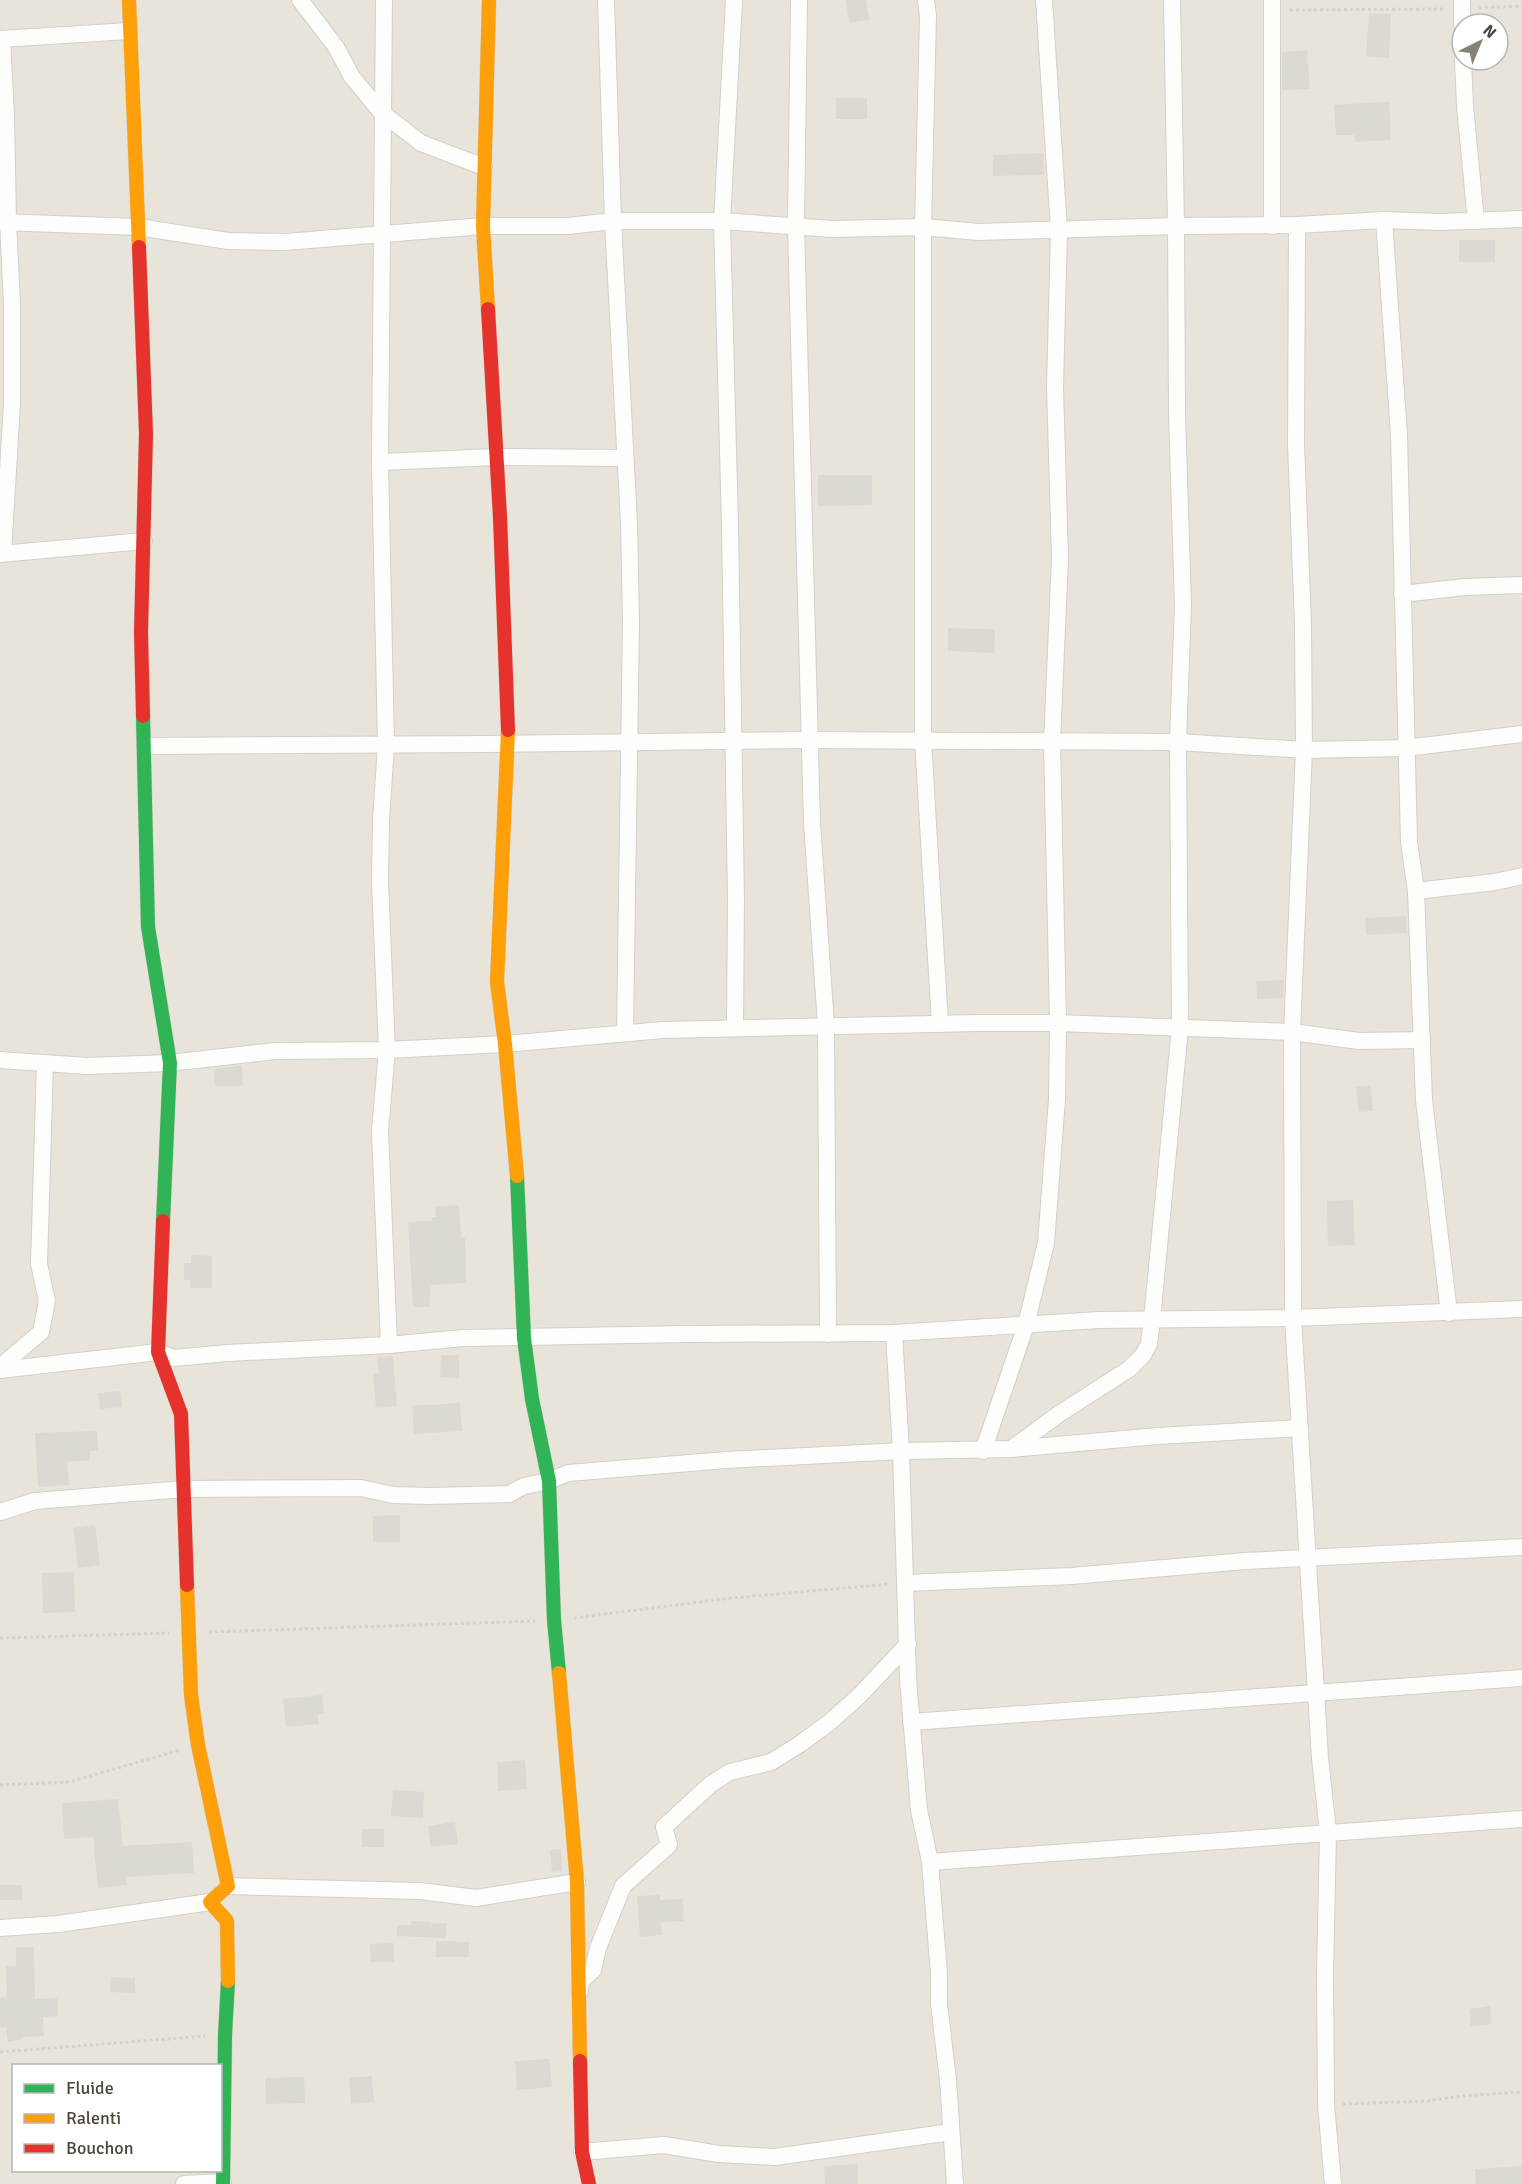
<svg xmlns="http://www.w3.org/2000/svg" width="1522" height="2184" font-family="Signika,sans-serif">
<rect width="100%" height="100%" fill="#f4f2ed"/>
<path fill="#e8e4da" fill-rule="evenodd" d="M0,0H1522V2184H0ZM1462,24H1498V60H1462ZM14,2066H220V2170H14Z"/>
<g fill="#dcd9d3">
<polygon points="846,0 866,0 869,20 849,23"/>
<polygon points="1369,13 1391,14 1389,58 1366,56"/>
<polygon points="1307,50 1310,89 1282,90 1282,52"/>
<rect x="836" y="98" width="31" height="21"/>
<polygon points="1382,102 1389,102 1391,140 1355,142 1354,135 1336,135 1334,105"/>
<polygon points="1043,153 1044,175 993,176 993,155"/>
<rect x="1459" y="240" width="36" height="22"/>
<polygon points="818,475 872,475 872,505 818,506"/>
<polygon points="948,628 995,629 994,653 948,651"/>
<polygon points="1406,916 1407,933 1366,935 1365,918"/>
<polygon points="1284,980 1283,998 1257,999 1256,981"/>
<polygon points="242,1065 243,1086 215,1086 214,1069"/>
<polygon points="1371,1085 1373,1111 1359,1112 1356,1087"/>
<polygon points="1353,1200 1355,1245 1328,1246 1327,1201"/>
<polygon points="459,1205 461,1237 465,1237 466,1283 431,1285 429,1307 413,1307 408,1222 432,1221 432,1217 436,1217 435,1207"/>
<polygon points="191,1255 212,1256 212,1288 190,1288 190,1280 184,1280 184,1263 191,1263"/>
<polygon points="441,1355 459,1355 459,1378 440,1377"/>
<polygon points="393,1356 397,1406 376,1408 373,1374 379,1374 377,1358"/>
<polygon points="120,1391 122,1407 100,1409 98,1393"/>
<polygon points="460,1403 462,1431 414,1434 412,1406"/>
<polygon points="97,1431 98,1451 90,1451 90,1460 67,1462 69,1485 38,1487 35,1433"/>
<polygon points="400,1515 400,1542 373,1542 373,1516"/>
<polygon points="95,1525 100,1565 78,1568 73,1528"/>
<polygon points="74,1572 75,1612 43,1613 42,1573"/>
<polygon points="322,1695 324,1713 318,1714 319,1724 286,1727 283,1699"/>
<polygon points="525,1760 527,1789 498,1791 497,1762"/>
<polygon points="393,1790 424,1792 423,1818 391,1816"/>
<polygon points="118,1799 123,1846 192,1842 194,1873 126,1877 127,1885 98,1888 93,1837 64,1839 62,1803"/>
<polygon points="455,1822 458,1844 431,1847 428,1826"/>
<rect x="362" y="1829" width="22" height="18"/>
<polygon points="561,1849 562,1871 552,1872 550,1850"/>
<rect x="0" y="1885" width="22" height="15"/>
<polygon points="660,1895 660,1900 683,1899 684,1921 661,1922 662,1935 640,1937 637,1896"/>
<polygon points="411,1921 431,1922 431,1924 446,1923 446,1938 397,1936 397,1926 411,1925"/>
<polygon points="436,1941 469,1942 469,1957 436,1957"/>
<polygon points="394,1943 394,1962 371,1962 370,1944"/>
<polygon points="16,1947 34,1947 35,1999 57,1998 58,2016 43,2017 44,2036 23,2037 23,2039 8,2042 6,2027 0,2028 0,1998 7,1997 6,1966 16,1966"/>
<polygon points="111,1977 135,1978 135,1993 110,1992"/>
<polygon points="1490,2006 1492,2024 1471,2026 1469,2009"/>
<polygon points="549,2059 552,2087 517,2090 515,2061"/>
<polygon points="372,2076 374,2102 351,2104 349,2078"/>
<polygon points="304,2077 305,2103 266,2104 265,2078"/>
<polygon points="857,2164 858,2184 825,2184 824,2166"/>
<polygon points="1522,2166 1522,2184 1476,2184 1475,2169"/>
</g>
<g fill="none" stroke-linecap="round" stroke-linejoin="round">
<g stroke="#d2d0ca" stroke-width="18">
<g id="street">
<polyline points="300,0 336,47 352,77 381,112 421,143 484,167"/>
<polyline points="384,0 380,462 386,745 381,821 380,882 387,1050 380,1131 389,1345"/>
<polyline points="606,0 613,221 629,523 631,621 625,1032"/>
<polyline points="734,0 722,221 730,526 736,899 735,1028"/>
<polyline points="799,0 796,226 812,823 826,1025 828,1334"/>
<polyline points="926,0 928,16 923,227 923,740 940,1024"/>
<polyline points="1462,0 1462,24"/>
<polyline points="0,39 129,31"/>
<polyline points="2,39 6,115 8,221 12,305 12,404 3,553"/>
<polyline points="1463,60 1465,106 1476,221"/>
<polyline points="1384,220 1399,435 1409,842 1416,891 1424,1100 1449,1313"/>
<polyline points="0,222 138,227 228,241 285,242 483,226 568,226 613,221 722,221 832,229 923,227 979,232 1176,226 1297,225 1384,220 1440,222 1522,219"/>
<polyline points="1297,225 1296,444 1303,624 1304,750 1292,1032 1293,1318 1320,1758 1328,1832 1325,1975 1326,2104 1333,2184"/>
<polyline points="1272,226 1272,0"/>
<polyline points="380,462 496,457 625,458"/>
<polyline points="0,554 144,541"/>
<polyline points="1402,594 1465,587 1522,585"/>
<polyline points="145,746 485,744 809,740 1178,742 1304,750 1406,748 1522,734"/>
<polyline points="1416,891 1495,882 1522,876"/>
<polyline points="0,1060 87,1066 170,1063 275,1051 387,1050 505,1044 663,1030 977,1023 1058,1023 1292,1032 1359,1041 1422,1040"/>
<polyline points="894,1333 901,1451 908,1679 919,1810 930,1862 939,1974 939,2004 948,2080 955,2184"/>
<polyline points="0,1367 41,1332 47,1301 39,1264 45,1064"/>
<polyline points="0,1370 158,1352 174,1358 227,1353 389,1345 463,1338 685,1334 894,1333 1099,1320 1293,1318 1522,1309"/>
<polyline points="1011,1449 1059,1414 1129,1369 1143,1355 1149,1344 1152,1319 1180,1028 1178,742 1183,605 1177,414 1176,226 1172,0"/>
<polyline points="983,1451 1026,1325 1046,1243 1057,1099 1058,1023 1052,742 1060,558 1055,387 1059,230 1044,0"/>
<polyline points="0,1512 35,1501 184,1489 361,1488 393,1495 430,1496 509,1494 524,1486 549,1481 568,1473 726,1460 901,1451 1011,1449 1158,1436 1300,1428"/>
<polyline points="905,1583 1072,1576 1245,1561 1522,1547"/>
<polyline points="911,1722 1522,1678"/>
<polyline points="930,1862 1522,1819"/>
<polyline points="228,1886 420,1891 476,1898 577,1882"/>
<polyline points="0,1928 58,1924 210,1902"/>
<polyline points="580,1991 581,1981 593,1970 598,1948 623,1886 669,1845 664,1827 711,1784 730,1772 771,1762 800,1744 830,1722 859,1696 908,1644"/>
<polyline points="582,2152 664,2145 719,2154 775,2157 951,2132"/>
<polyline points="184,2184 223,2182"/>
</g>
</g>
<g stroke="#d4d0c3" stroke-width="15">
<g id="fast">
<polyline points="143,716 148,927 170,1063 163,1221"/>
<polyline points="517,1176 524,1338 532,1399 549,1481 554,1620 559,1673"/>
<polyline points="223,2184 225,2035 228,1981"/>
</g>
</g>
<g stroke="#d4d0c3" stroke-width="15">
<g id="slow">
<polyline points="129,0 139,247"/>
<polyline points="488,309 483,226 489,0"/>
<polyline points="508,730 497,982 505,1044 517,1176"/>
<polyline points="187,1585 191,1695 198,1745 228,1886 210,1902 227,1921 228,1981"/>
<polyline points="559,1673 577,1882 580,2061"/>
</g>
</g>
<g stroke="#d4d0c3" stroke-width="15">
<g id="jam">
<polyline points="139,247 146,434 141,632 143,716"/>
<polyline points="488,309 500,517 508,730"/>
<polyline points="163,1221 158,1352 181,1414 187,1585"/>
<polyline points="580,2061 582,2152 589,2184"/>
</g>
</g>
<g stroke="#d4d2cb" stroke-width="3" stroke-dasharray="3 3" stroke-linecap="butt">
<polyline points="1479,8 1522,6"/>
<polyline points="1290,10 1445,9"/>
<polyline points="574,1618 731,1598 890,1584"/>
<polyline points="209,1632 535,1621"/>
<polyline points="0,1638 169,1633"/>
<polyline points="0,1785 69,1782 180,1750"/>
<polyline points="0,2052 205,2036"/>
<polyline points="1343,2104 1426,2101 1463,2096 1522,2092"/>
</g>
<use href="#street" stroke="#fdfdfc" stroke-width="16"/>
<use href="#fast" stroke="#30b455" stroke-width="14"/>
<use href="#slow" stroke="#ff9f0a" stroke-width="14"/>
<use href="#jam" stroke="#e5322d" stroke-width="14"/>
</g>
<rect x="12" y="2064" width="210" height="108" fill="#ffffff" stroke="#b7b5af" stroke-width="1.5"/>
<rect x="24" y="2084" width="30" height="9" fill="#30b455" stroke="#b7b5af" stroke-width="1.5"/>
<text x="66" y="2094" font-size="18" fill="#4c4537">Fluide</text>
<rect x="24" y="2114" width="30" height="9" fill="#ff9f0a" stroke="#b7b5af" stroke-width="1.5"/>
<text x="66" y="2124" font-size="18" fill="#4c4537">Ralenti</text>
<rect x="24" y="2144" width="30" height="9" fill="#e5322d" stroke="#b7b5af" stroke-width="1.5"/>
<text x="66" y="2154" font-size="18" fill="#4c4537">Bouchon</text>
<g transform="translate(1480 42) rotate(43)"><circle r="28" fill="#ffffff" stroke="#b7b5af" stroke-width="1.5"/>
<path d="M0-4.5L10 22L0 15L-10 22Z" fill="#878277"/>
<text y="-9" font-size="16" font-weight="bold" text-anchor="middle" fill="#4c4537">N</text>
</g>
</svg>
